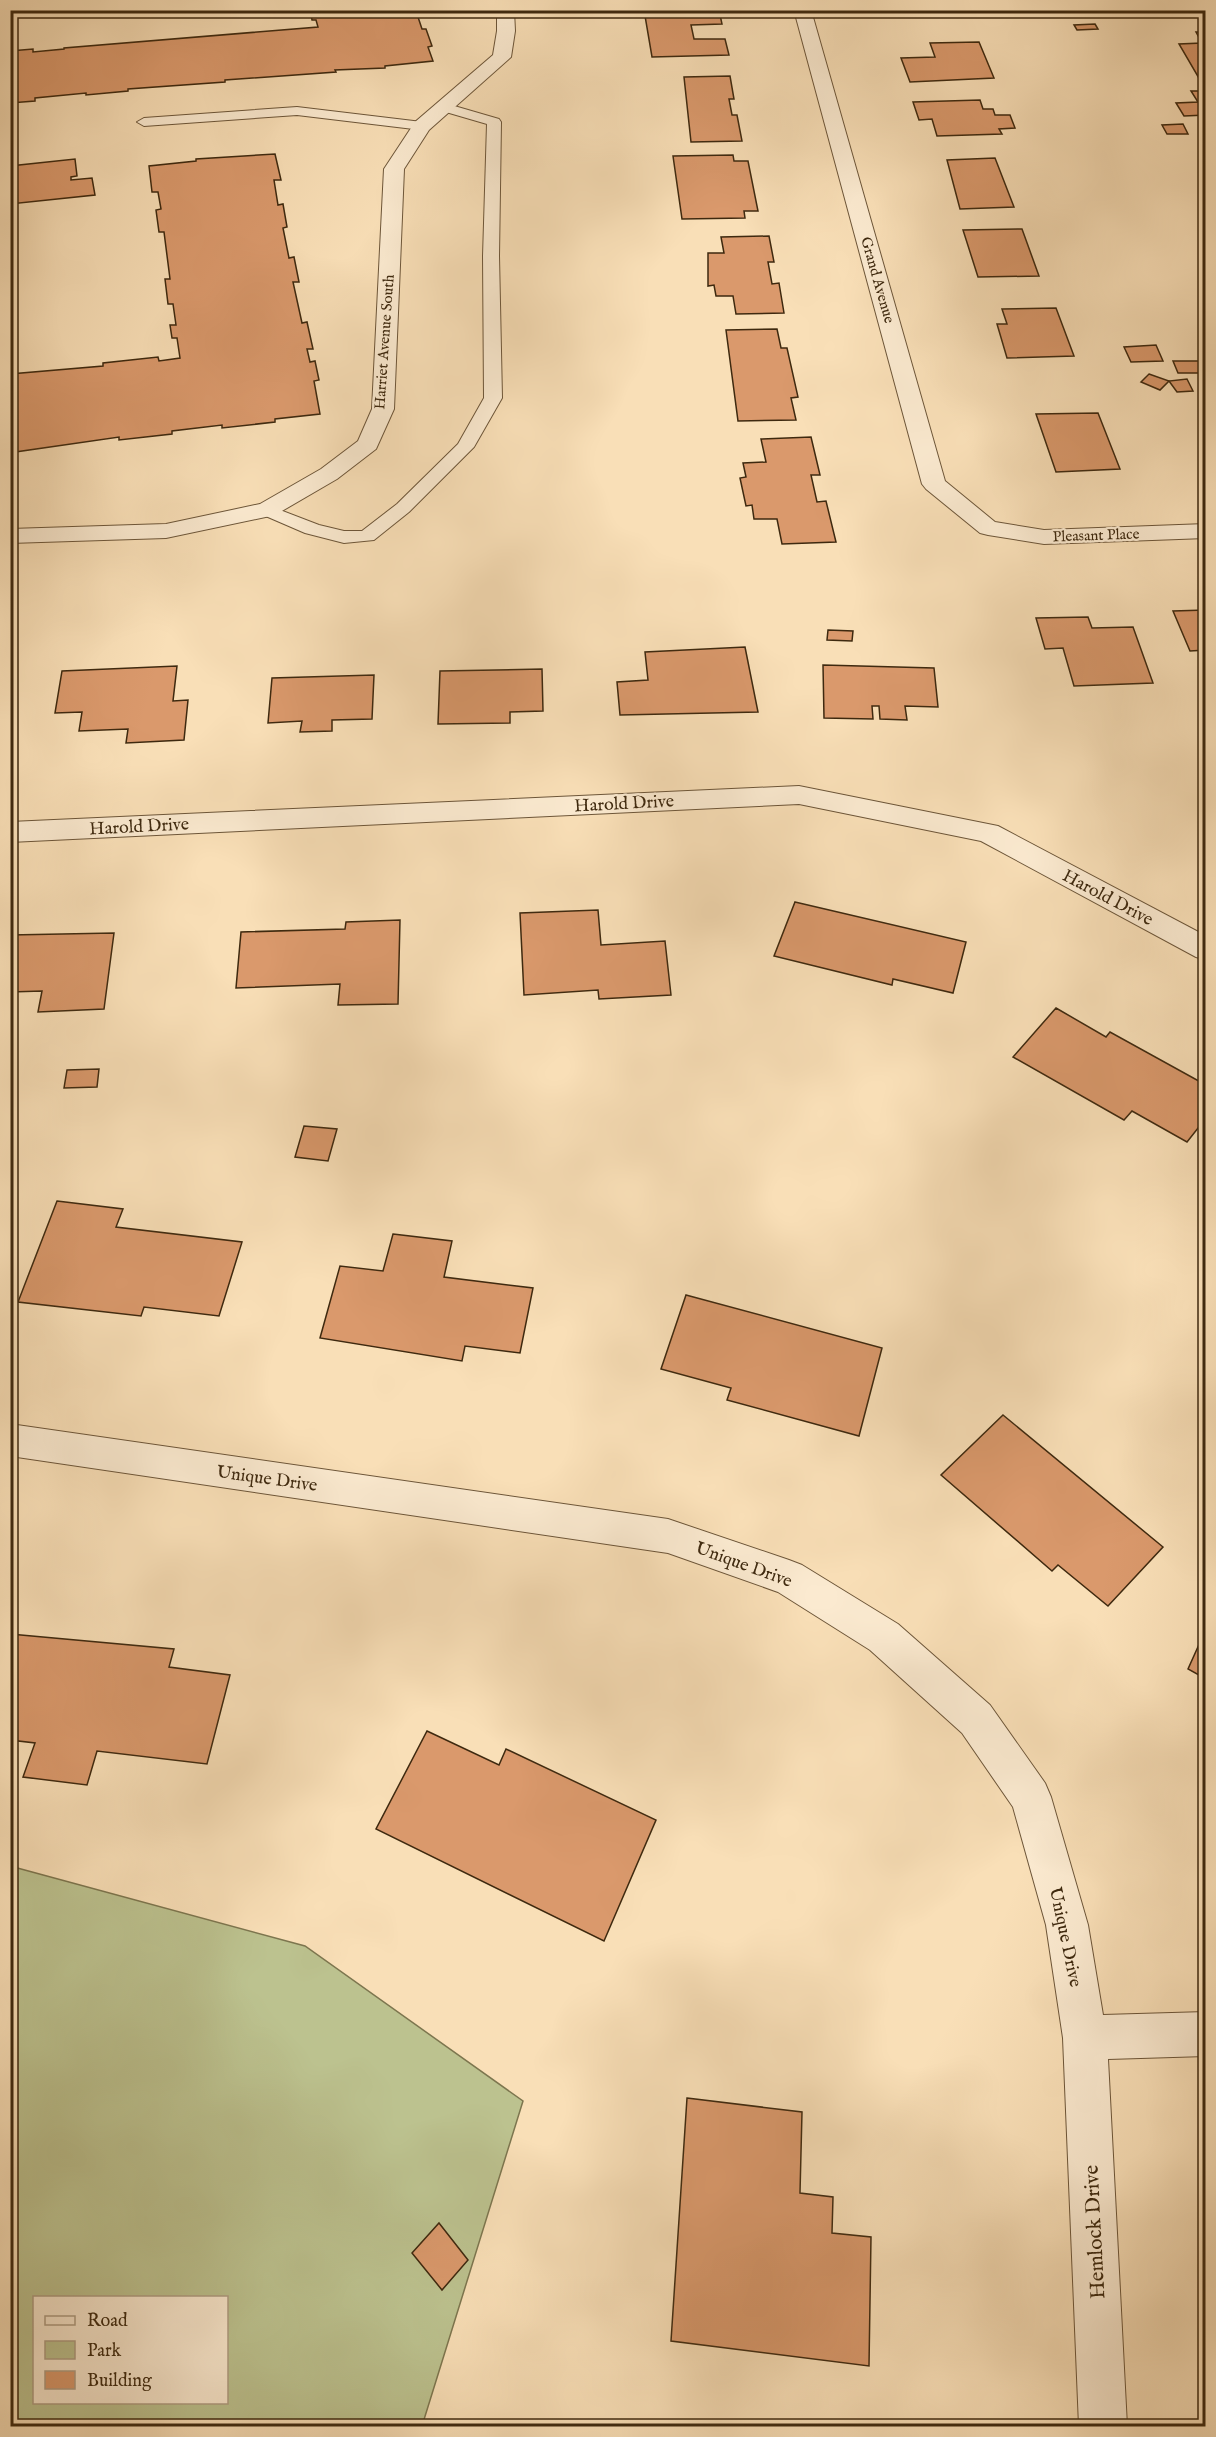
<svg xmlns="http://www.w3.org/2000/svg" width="1216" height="2437" font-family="'IM FELL English',serif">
<rect width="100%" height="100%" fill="#f9dfb7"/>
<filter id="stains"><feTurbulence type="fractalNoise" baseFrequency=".00333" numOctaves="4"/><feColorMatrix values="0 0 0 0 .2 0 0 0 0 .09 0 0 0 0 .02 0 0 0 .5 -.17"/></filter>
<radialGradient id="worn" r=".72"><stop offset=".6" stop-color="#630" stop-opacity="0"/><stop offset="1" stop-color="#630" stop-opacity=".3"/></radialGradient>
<path fill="#bcc28f" stroke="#7d764f" stroke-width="1.5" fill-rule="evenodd" d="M10,1866L305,1946L523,2101L422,2426H11ZM34,2298H226V2402H34Z"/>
<g fill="#da996c" stroke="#3e290f" stroke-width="1.5">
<polygon points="310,10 420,10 421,13 417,14 422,29 426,29 432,46 428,47 433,61 385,66 385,68 335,70 336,72 225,80 225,82 128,89 128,91 86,95 86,93 35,98 35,101 10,103 10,51 33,49 33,52 64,49 64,48 318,27 316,20 312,20"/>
<polygon points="644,10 719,10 722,24 691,25 694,39 725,39 729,55 652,57"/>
<polygon points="1095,24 1098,29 1077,30 1074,25"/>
<polygon points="1196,32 1206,32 1206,80 1200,80 1179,44 1202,43"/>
<polygon points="979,42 994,78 910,82 901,58 935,57 930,43"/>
<polygon points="730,76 734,99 729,99 732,115 737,115 742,141 691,142 684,77"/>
<polygon points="1191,91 1206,91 1206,115 1184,116 1176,103 1198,102"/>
<polygon points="980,100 983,109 993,109 995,115 1010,115 1015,128 999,129 1002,134 937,136 932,119 919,120 913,102"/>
<polygon points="1183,124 1188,134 1167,134 1162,125"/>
<polygon points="275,154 281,180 274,180 278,205 283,204 287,227 283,228 289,258 294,257 299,282 293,282 302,323 307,322 313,349 307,349 310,362 315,361 319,380 314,381 320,414 275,419 275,422 222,428 222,425 172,431 172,434 119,440 119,437 15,452 16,449 10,450 10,374 103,366 103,363 158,357 159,361 180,358 177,338 172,338 170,325 176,325 173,304 168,304 165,279 170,279 164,232 159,232 156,210 161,209 158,192 152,192 149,166 196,161 196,159"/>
<polygon points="733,155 734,161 748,161 758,211 744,211 745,218 682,219 673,156"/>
<polygon points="995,158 1014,207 960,209 947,160"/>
<polygon points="75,159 77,176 71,177 71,180 92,178 95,195 10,204 10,166"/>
<polygon points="1022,229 1039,276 978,277 963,230"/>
<polygon points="769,236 774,262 768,262 772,284 779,283 784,313 736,314 733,296 716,296 714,285 708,286 708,253 724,253 721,237"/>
<polygon points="1056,308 1074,356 1007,358 997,324 1007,324 1002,309"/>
<polygon points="777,329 781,348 787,348 798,397 791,398 796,420 738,421 726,330"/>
<polygon points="1156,345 1163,361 1131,362 1124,347"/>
<polygon points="1173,361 1199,361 1204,373 1178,373"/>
<polygon points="1149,374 1169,381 1160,390 1141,382"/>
<polygon points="1187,379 1193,391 1177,392 1169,381"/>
<polygon points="1098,413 1120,469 1056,472 1036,414"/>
<polygon points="811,437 820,475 811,475 817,502 826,501 836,542 782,544 777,519 754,519 752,505 746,506 740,478 746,477 743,463 766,462 761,439"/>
<polygon points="1206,610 1206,650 1190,651 1173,611"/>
<polygon points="1088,617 1092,628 1133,627 1153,683 1074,686 1063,648 1045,649 1036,618"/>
<polygon points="828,630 853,631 852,641 827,640"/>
<polygon points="745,647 758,712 620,715 617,682 648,680 645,652"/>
<polygon points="823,665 934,668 938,707 905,706 907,720 880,719 879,706 872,706 873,719 824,718"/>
<polygon points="177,666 173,701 188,700 184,740 126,743 128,729 79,731 82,712 55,713 62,671"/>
<polygon points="542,669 543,711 510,712 510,723 438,724 440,671"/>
<polygon points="374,675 372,719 332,720 332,731 300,732 302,721 268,723 272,678"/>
<polygon points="795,902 966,942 953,993 893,979 892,985 774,956"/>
<polygon points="598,910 601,945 665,941 671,995 599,999 598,990 524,995 520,913"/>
<polygon points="400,920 398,1004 338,1005 340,984 236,988 241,932 345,929 346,922"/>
<polygon points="114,933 104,1009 38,1012 42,991 10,992 10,935"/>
<polygon points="1056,1008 1106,1037 1110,1032 1206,1085 1206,1118 1187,1142 1132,1111 1124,1120 1013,1057"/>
<polygon points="99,1069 97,1087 64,1088 67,1070"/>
<polygon points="304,1126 337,1129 328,1161 295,1157"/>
<polygon points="57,1201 123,1209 116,1227 242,1242 219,1316 144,1307 141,1316 18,1302"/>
<polygon points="393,1234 452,1241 444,1277 533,1288 520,1353 465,1346 462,1361 320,1338 340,1266 383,1271"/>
<polygon points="686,1295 882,1348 859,1436 727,1400 731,1388 661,1369"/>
<polygon points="1003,1415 1163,1547 1108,1606 1058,1565 1052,1571 941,1475"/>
<polygon points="1206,1629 1206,1679 1188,1669"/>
<polygon points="10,1634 174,1649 169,1667 230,1675 207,1764 97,1751 87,1785 23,1777 35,1743 10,1740"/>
<polygon points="427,1731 499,1765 506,1749 656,1820 604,1941 376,1829"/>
<polygon points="687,2098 802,2112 800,2193 833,2197 832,2233 871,2237 869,2366 671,2341"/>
<polygon points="439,2223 468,2260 442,2290 412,2253"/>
</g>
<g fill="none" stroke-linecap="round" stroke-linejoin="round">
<g stroke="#6d5639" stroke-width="2">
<g id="lane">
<polygon points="444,103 499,119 501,122 499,256 502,398 474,447 409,512 374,540 344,543 305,533 261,514 258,510 261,506 267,505 319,525 344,531 362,531 397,504 458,444 484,398 483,256 487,124 439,110 437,107 439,104"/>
<polygon points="297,107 422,122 429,126 422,130 297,115 144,126 137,122 144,118"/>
</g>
</g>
<g stroke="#6d5639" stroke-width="2">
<g id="street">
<polygon points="497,10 514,10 515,31 511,57 429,130 404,169 394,409 376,449 337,479 275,515 166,538 10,543 10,529 166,524 260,504 321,469 358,441 372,409 384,169 415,122 493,55 497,31"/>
<polygon points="794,10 811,10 945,481 995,522 1044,530 1206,524 1206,538 1044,544 988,535 980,533 926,489 922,484"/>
<polygon points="799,786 998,826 1206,936 1206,960 1196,957 981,841 799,804 10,842 10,822"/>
<polygon points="10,1424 668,1519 789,1560 802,1565 898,1624 990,1705 1045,1783 1051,1797 1088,1925 1103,2015 1206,2012 1206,2056 1108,2059 1127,2426 1079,2426 1063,2038 1046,1925 1013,1807 962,1733 870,1650 778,1592 668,1553 10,1456"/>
</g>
</g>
<use href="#lane" fill="#fbead0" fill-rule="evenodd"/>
<use href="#street" fill="#fbead0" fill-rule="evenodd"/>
</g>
<g text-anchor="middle" stroke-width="4.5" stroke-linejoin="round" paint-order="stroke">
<g font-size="15" fill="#3e290f" stroke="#fbead0">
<text transform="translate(878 280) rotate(74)" y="5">Grand Avenue</text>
<text transform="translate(384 342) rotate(-86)" y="5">Harriet Avenue South</text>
<text transform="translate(1096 535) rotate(-2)" y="5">Pleasant Place</text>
</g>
<g font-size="18" fill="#3e290f" stroke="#fbead0">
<text transform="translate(624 803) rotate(-3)" y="6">Harold Drive</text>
<text transform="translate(139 826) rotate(-3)" y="6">Harold Drive</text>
<text transform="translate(1108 897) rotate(28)" y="6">Harold Drive</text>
<text transform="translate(267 1478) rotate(8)" y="6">Unique Drive</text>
<text transform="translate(744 1564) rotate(20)" y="6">Unique Drive</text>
<text transform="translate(1066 1937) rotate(78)" y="6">Unique Drive</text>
</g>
<g font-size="21" fill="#3e290f" stroke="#fbead0">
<text transform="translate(1094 2232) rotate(-93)" y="7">Hemlock Drive</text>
</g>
</g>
<rect width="1216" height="2437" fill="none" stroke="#f9dfb7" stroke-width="36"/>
<rect x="12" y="12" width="1192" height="2413" fill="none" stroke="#3e290f" stroke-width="3"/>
<rect x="18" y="18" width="1180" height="2401" fill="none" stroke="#3e290f" stroke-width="1.5"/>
<rect x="33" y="2296" width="195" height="108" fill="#fbead0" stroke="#af9d83" stroke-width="1.5"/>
<rect x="45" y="2316" width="30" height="9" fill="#fbead0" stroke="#af9d83" stroke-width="1.5"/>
<text x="87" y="2326" font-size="18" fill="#3e290f">Road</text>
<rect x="45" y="2341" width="30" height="18" fill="#bcc28f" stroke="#af9d83" stroke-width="1.5"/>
<text x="87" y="2356" font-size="18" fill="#3e290f">Park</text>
<rect x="45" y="2371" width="30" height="18" fill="#da996c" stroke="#af9d83" stroke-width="1.5"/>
<text x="87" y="2386" font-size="18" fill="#3e290f">Building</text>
<rect width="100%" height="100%" filter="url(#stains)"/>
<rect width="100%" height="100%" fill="url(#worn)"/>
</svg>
